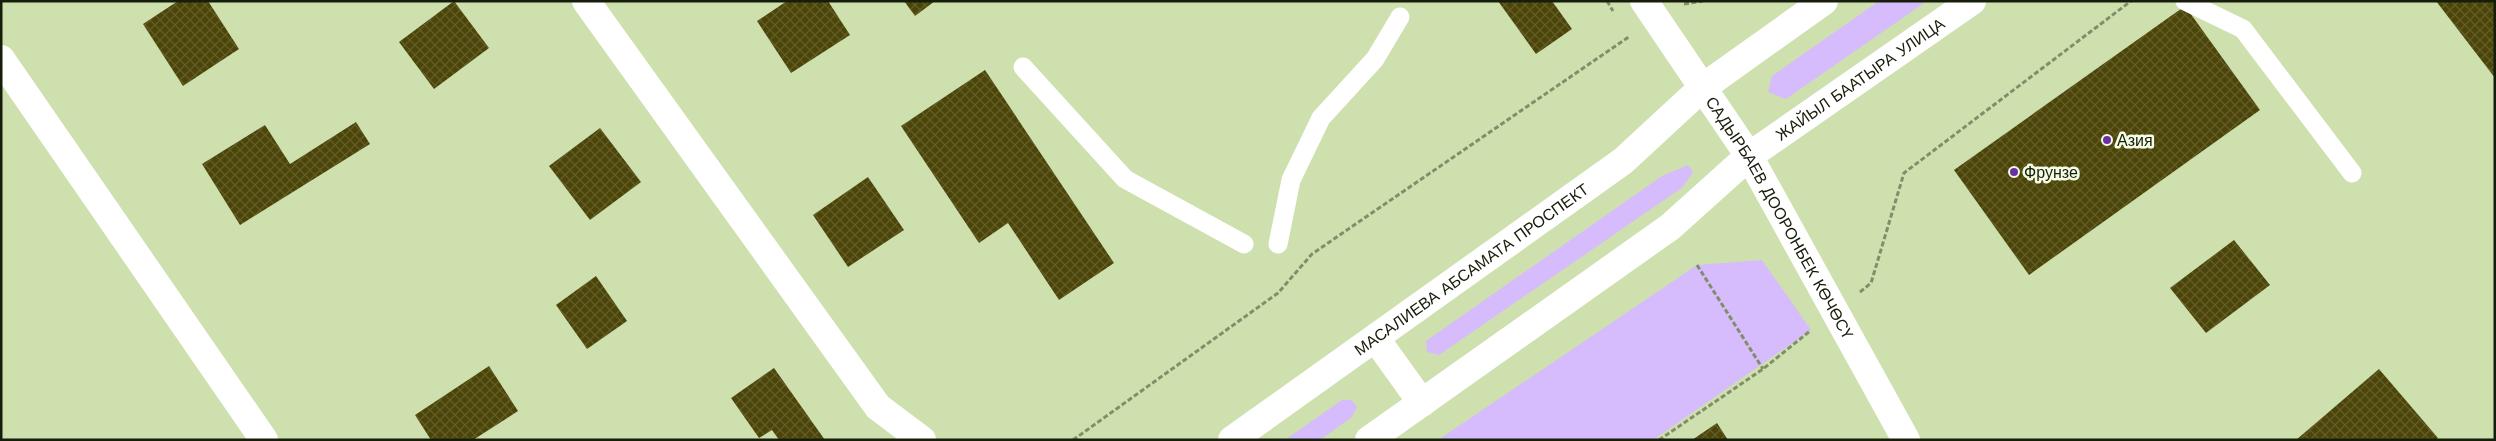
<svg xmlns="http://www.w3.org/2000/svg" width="2496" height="441" font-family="'Work Sans',sans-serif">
<defs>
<pattern id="building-cross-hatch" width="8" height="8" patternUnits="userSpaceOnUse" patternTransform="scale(1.25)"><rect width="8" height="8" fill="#4c4508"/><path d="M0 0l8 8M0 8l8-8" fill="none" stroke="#625d2b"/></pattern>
</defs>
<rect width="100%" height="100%" fill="#cfe0af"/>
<g fill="#d6bbfd">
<polygon points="1879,1 1927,1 1786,99 1768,92 1772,76"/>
<polygon points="1688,165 1693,172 1683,187 1439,355 1427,352 1426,341 1662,176"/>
<polygon points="1762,260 1811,330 1653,440 1438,440 1697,265"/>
<polygon points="1342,400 1352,400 1357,407 1352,417 1320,440 1285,440"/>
</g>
<g fill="url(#building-cross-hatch)">
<polygon points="178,1 208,1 239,49 183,86 143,24"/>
<polygon points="454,1 489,48 434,89 399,42"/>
<polygon points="787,1 828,1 850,35 791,73 757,21"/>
<polygon points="904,1 935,1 915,16"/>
<polygon points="1498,1 1552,1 1572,29 1536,54"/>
<polygon points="2436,1 2495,2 2495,78"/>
<polygon points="2185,6 2260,110 2029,275 1954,170"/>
<polygon points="985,70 1114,263 1059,300 1008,223 979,243 901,126"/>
<polygon points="356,122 370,144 240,225 202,164 265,125 290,164"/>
<polygon points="600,128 641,182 590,220 549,166"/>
<polygon points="868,177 904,230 848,267 813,215"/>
<polygon points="2234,240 2270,285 2206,333 2170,288"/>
<polygon points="596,276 627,321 587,349 556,305"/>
<polygon points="489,366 518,411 473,440 431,440 415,415"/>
<polygon points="774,368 825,440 779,440 772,430 759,438 731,398"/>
<polygon points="2379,369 2438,438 2435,440 2296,440"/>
<polygon points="1717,423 1728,440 1692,440"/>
</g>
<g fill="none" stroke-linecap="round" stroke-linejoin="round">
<g stroke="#828e6a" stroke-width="3" stroke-dasharray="5 2.5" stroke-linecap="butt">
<polyline points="1607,1 1613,11"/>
<polyline points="1684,4 1703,1"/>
<polyline points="1697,265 1763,369"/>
<polyline points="1860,292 1871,283 1904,173 2131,1"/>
<polyline points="1073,440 1278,293 1312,254 1630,36"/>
<polyline points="1659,440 1763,369 1810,331"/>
</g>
<g stroke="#fff" stroke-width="19">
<polyline points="2185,1 2243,29 2352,173"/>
<polyline points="1023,67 1125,179 1244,244"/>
<polyline points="1278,244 1291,180 1321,118 1375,59 1400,17"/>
</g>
<g stroke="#fff" stroke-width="28">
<polyline points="586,1 878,407 922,440"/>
<polyline points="1,59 264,440"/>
</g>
<path stroke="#fff" stroke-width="28" id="s1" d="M1644,1L1749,156L1906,440"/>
<g stroke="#fff" stroke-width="28">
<polyline points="1376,339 1422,403"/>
<path id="s2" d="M1232,440L1623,161L1702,88L1824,1"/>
<path id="s3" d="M1369,440L1670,227L1749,156L1972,1"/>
</g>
</g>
<g fill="#6b2fa5" stroke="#f4fde4" stroke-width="2">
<circle cx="2107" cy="140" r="5"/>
<circle cx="2014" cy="172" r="5"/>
</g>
<g text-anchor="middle" stroke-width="5" stroke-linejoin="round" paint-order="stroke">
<g font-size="16" fill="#171d0b" stroke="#f4fde4">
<text dy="6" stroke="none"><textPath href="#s3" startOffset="610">ЖАЙЫЛ БААТЫРА УЛИЦА</textPath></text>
<text dy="6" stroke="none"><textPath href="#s1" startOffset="256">САДЫРБАЕВ ДООРОНБЕК КӨЧӨСҮ</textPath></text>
<text dy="6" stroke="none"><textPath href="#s2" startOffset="294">МАСАЛИЕВА АБСАМАТА ПРОСПЕКТ</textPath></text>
</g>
<g font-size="16" fill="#171d0b" stroke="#f4fde4" text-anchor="start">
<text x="2117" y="146">Азия</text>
<text x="2024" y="178">Фрунзе</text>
</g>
</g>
<rect width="2496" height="441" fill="none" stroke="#171d0b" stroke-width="5"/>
</svg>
